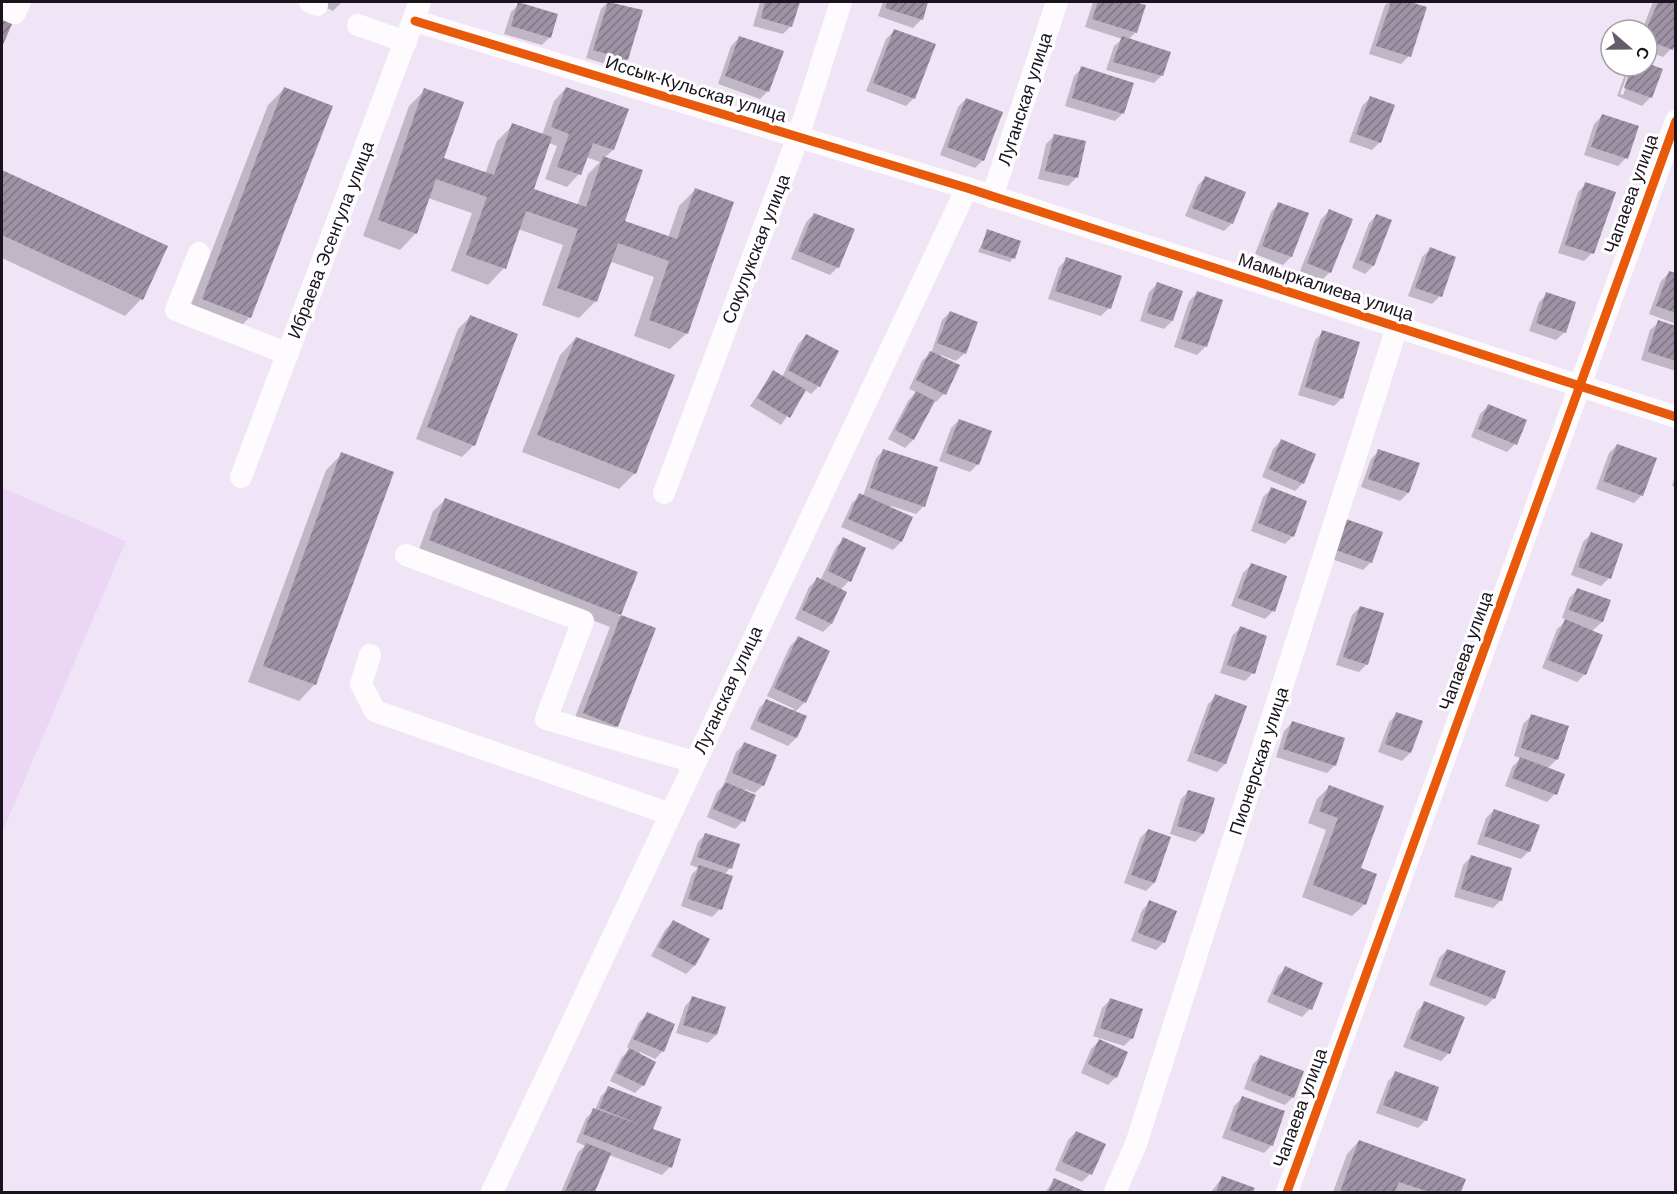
<svg xmlns="http://www.w3.org/2000/svg" width="1677" height="1194" font-family="Arial,sans-serif">
<defs>
<pattern id="building-hatch" width="6" height="6" patternUnits="userSpaceOnUse" patternTransform="scale(1.5)"><rect width="6" height="6" fill="#9e92a4"/><path d="M-1 1l2-2M0 6l6-6M5 7l2-2" fill="none" stroke="#807685"/></pattern>
</defs>
<rect width="100%" height="100%" fill="#f0e5f6"/>
<polygon fill="#ebd6f6" points="2,488 126,541 2,833"/>
<g fill="#0003" fill-rule="evenodd">
<polygon points="315,2 342,2 333,11"/>
<polygon points="608,2 641,11 627,59 619,68 586,58 601,9"/>
<polygon points="760,2 798,2 791,26 783,34 753,26"/>
<polygon points="883,2 927,2 921,20 913,28 878,16"/>
<polygon points="1093,2 1129,2 1144,6 1136,32 1128,40 1162,75 1154,83 1106,70 1114,46 1122,39 1085,27"/>
<polygon points="1389,2 1405,2 1426,8 1409,56 1401,64 1369,54 1385,5"/>
<polygon points="1653,2 1676,2 1676,37 1671,49 1663,57 1647,51 1647,30 1642,30"/>
<polygon points="519,4 550,37 542,45 504,34 511,12"/>
<polygon points="894,31 914,98 906,106 866,91 886,39"/>
<polygon points="739,38 768,91 760,99 718,84 731,46"/>
<path d="M1647,65L1661,70L1650,98L1642,106L1617,96L1627,69ZM1630,68H1633L1623,95L1620,94Z"/>
<polygon points="1082,68 1123,113 1115,121 1065,106 1074,76"/>
<path d="M566,88L627,110L613,150L604,158L623,222L668,238L679,206L695,190L687,333L670,349L634,336L654,277L609,261L595,302L579,318L542,305L563,245L518,229L504,268L488,285L451,271L472,213L428,198L416,233L400,250L363,236L409,106L425,90L442,159L485,174L497,141L513,125L542,135L554,101ZM549,143L557,146L545,179L567,187L579,174L586,157L600,162L588,174L577,206L532,190Z"/>
<polygon points="284,89 250,317 234,333 187,315 268,105"/>
<polygon points="1370,98 1380,142 1372,150 1349,142 1362,106"/>
<polygon points="966,99 983,160 975,168 940,155 958,107"/>
<polygon points="1602,116 1626,158 1618,166 1584,155 1594,124"/>
<polygon points="1054,136 1084,142 1076,178 1068,186 1038,179 1046,144"/>
<polygon points="2,171 166,247 141,299 125,316 2,258"/>
<polygon points="1206,177 1232,223 1224,231 1185,216 1198,185"/>
<polygon points="1586,184 1592,253 1584,261 1558,253 1578,192"/>
<polygon points="1279,204 1291,257 1283,265 1255,254 1271,212"/>
<polygon points="1329,211 1330,272 1322,280 1300,271 1321,219"/>
<polygon points="814,214 838,267 830,275 791,259 806,222"/>
<polygon points="1377,215 1373,266 1365,274 1352,268 1369,223"/>
<polygon points="988,231 1013,258 1010,262 978,252"/>
<polygon points="1430,249 1440,296 1432,304 1408,296 1422,257"/>
<polygon points="1067,259 1109,308 1101,316 1048,299 1059,267"/>
<polygon points="1669,273 1676,275 1676,324 1649,314 1661,281"/>
<polygon points="1157,284 1181,292 1172,321 1164,329 1140,321 1149,292"/>
<polygon points="1197,293 1221,301 1205,347 1197,355 1174,347 1189,301"/>
<polygon points="1547,294 1565,332 1556,340 1529,331 1539,302"/>
<polygon points="950,312 965,353 956,361 941,355 944,394 936,402 934,401 913,440 905,448 888,439 908,401 916,392 909,389 922,361 932,351 942,320"/>
<polygon points="470,317 474,445 462,457 416,439 458,329"/>
<polygon points="1659,322 1676,328 1676,371 1641,360 1650,330"/>
<polygon points="1323,332 1342,398 1334,406 1298,395 1315,340"/>
<polygon points="806,336 819,386 811,394 805,390 781,425 750,406 773,372 782,377 798,344"/>
<polygon points="576,338 635,473 619,489 522,452 560,355"/>
<polygon points="1488,406 1515,444 1507,452 1471,437 1480,414"/>
<polygon points="959,420 978,464 970,472 939,461 951,428"/>
<polygon points="1281,441 1303,483 1295,491 1262,477 1273,449"/>
<polygon points="1617,445 1642,495 1634,503 1596,489 1609,453"/>
<polygon points="884,450 924,506 916,514 891,506 890,508 911,517 901,542 893,550 841,527 852,503 860,495 863,496 876,458"/>
<polygon points="1379,451 1408,493 1400,501 1361,487 1371,459"/>
<polygon points="342,454 315,684 299,701 248,682 326,470"/>
<polygon points="1674,479 1676,479 1676,487 1672,486"/>
<polygon points="1271,489 1293,536 1285,544 1251,531 1263,497"/>
<polygon points="446,499 636,573 619,616 655,629 617,726 605,738 572,725 610,627 418,552 433,511"/>
<polygon points="1339,529 1371,562 1363,570 1329,558"/>
<polygon points="1591,534 1609,578 1601,586 1571,575 1583,542"/>
<polygon points="844,539 849,581 840,590 845,592 831,624 823,632 795,619 809,587 817,579 820,581 836,547"/>
<polygon points="1251,565 1273,611 1265,619 1231,606 1243,573"/>
<polygon points="1577,590 1609,601 1602,622 1591,632 1585,674 1577,682 1542,668 1557,629 1567,620 1562,618 1569,598"/>
<polygon points="1360,607 1367,664 1359,672 1336,665 1352,615"/>
<polygon points="1240,628 1253,673 1245,681 1220,673 1232,636"/>
<polygon points="798,638 805,702 795,712 796,738 788,746 750,729 759,708 767,700 793,711 794,709 767,696 790,646"/>
<polygon points="1216,696 1246,707 1225,764 1217,772 1187,761 1208,704"/>
<polygon points="1397,714 1421,722 1410,753 1402,761 1378,752 1389,722"/>
<polygon points="1531,716 1557,759 1547,769 1555,794 1547,802 1505,786 1512,767 1521,758 1514,756 1523,724"/>
<polygon points="1292,723 1335,765 1327,773 1276,757 1284,731"/>
<polygon points="744,744 763,785 755,793 745,789 743,821 735,829 707,817 717,792 727,782 725,781 736,752"/>
<polygon points="1329,787 1359,869 1365,904 1352,916 1302,897 1326,830 1308,823 1317,799"/>
<polygon points="1189,791 1203,834 1195,842 1170,834 1181,799"/>
<polygon points="1494,810 1529,851 1521,859 1477,844 1486,818"/>
<polygon points="1148,830 1169,838 1154,883 1146,891 1124,883 1140,838"/>
<polygon points="706,834 730,868 724,875 720,909 712,917 681,906 692,874 698,868 690,865 698,842"/>
<polygon points="1471,857 1501,900 1493,908 1454,897 1463,865"/>
<polygon points="1150,902 1164,942 1156,950 1131,941 1142,910"/>
<polygon points="673,922 694,966 686,974 651,956 665,930"/>
<polygon points="1447,950 1494,998 1486,1006 1429,985 1439,958"/>
<polygon points="1286,968 1321,983 1310,1009 1302,1017 1267,1002 1278,976"/>
<polygon points="693,998 716,1035 708,1043 676,1033 685,1006"/>
<polygon points="1110,1000 1132,1038 1124,1046 1093,1036 1102,1008"/>
<polygon points="1425,1003 1449,1053 1441,1061 1403,1047 1417,1011"/>
<polygon points="648,1014 663,1051 655,1059 640,1052 643,1085 635,1093 610,1081 621,1058 630,1049 627,1047 639,1022"/>
<polygon points="1099,1041 1116,1077 1108,1085 1081,1073 1091,1049"/>
<polygon points="1261,1056 1293,1097 1285,1105 1244,1089 1253,1064"/>
<polygon points="1396,1073 1426,1120 1418,1128 1376,1113 1388,1081"/>
<polygon points="609,1088 651,1130 680,1140 670,1167 662,1175 609,1155 593,1192 561,1192 578,1152 585,1146 576,1142 586,1118 595,1110 601,1096"/>
<polygon points="1242,1098 1272,1145 1264,1153 1222,1138 1234,1106"/>
<polygon points="1076,1132 1090,1174 1082,1182 1055,1170 1068,1140"/>
<polygon points="1359,1141 1464,1180 1459,1192 1333,1192 1347,1154"/>
<polygon points="1222,1178 1253,1189 1251,1192 1211,1192"/>
<polygon points="1055,1180 1083,1192 1045,1192"/>
</g>
<g fill="url(#building-hatch)">
<polygon points="518,2 558,14 551,38 511,26"/>
<polygon points="608,2 643,10 628,60 593,50"/>
<polygon points="765,2 800,2 792,27 761,18"/>
<polygon points="888,2 928,2 923,20 885,8"/>
<polygon points="1098,2 1134,2 1146,5 1137,33 1092,19"/>
<polygon points="1391,2 1410,2 1427,7 1411,57 1376,46"/>
<polygon points="1658,2 1676,2 1676,41 1673,50 1647,40 1646,30"/>
<polygon points="2,20 12,24 2,47"/>
<polygon points="894,29 936,44 915,99 873,83"/>
<polygon points="739,36 784,51 769,92 725,76"/>
<polygon points="1122,36 1171,52 1163,76 1113,62"/>
<polygon points="1647,63 1663,69 1652,98 1624,88 1632,66 1647,66"/>
<polygon points="1081,66 1134,83 1124,114 1072,98"/>
<polygon points="284,87 333,106 251,318 202,299"/>
<polygon points="566,87 629,109 614,150 593,143 581,175 557,167 569,134 551,127"/>
<polygon points="424,88 464,102 444,158 494,175 512,123 552,137 534,189 586,207 603,156 643,170 625,221 677,239 695,188 734,202 688,334 649,320 669,261 618,243 597,302 557,288 578,229 526,211 506,269 466,255 487,197 436,179 417,234 378,220"/>
<polygon points="1370,96 1395,105 1381,143 1356,134"/>
<polygon points="966,98 1003,112 984,161 947,147"/>
<polygon points="1602,114 1639,126 1628,159 1591,147"/>
<polygon points="1054,134 1086,141 1078,178 1045,171"/>
<polygon points="2,170 168,246 143,300 2,235"/>
<polygon points="1205,176 1246,192 1233,224 1192,208"/>
<polygon points="1585,182 1616,192 1594,254 1565,245"/>
<polygon points="1278,202 1309,213 1292,257 1262,246"/>
<polygon points="1329,209 1353,219 1331,273 1307,263"/>
<polygon points="814,213 855,229 839,268 798,251"/>
<polygon points="1376,214 1392,220 1374,266 1359,260"/>
<polygon points="987,229 1021,241 1015,259 981,248"/>
<polygon points="1430,247 1456,257 1442,297 1415,288"/>
<polygon points="1066,257 1122,276 1111,309 1055,291"/>
<polygon points="1669,271 1676,273 1676,313 1656,306"/>
<polygon points="1157,282 1183,291 1173,321 1147,313"/>
<polygon points="1197,291 1223,300 1207,347 1181,339"/>
<polygon points="1546,292 1576,302 1566,333 1536,323"/>
<polygon points="950,311 978,322 966,354 937,343"/>
<polygon points="470,315 518,334 475,446 427,427"/>
<polygon points="1658,320 1676,326 1676,361 1648,352"/>
<polygon points="1322,330 1360,342 1343,399 1305,387"/>
<polygon points="806,334 839,351 820,387 788,370"/>
<polygon points="576,337 675,375 636,474 537,435"/>
<polygon points="930,351 960,365 946,395 916,380"/>
<polygon points="773,370 806,390 790,418 757,398"/>
<polygon points="916,391 935,401 914,440 895,430"/>
<polygon points="1488,404 1527,420 1517,445 1478,429"/>
<polygon points="959,419 992,431 979,465 946,453"/>
<polygon points="1281,439 1316,454 1304,484 1269,469"/>
<polygon points="1617,444 1657,458 1643,496 1603,481"/>
<polygon points="883,449 938,467 925,507 870,488"/>
<polygon points="1378,449 1420,463 1409,493 1368,479"/>
<polygon points="341,452 394,472 316,685 263,666"/>
<polygon points="1271,487 1307,501 1294,537 1258,523"/>
<polygon points="859,493 913,517 902,542 848,519"/>
<polygon points="445,498 638,572 621,615 429,540"/>
<polygon points="1346,519 1383,532 1372,563 1336,550"/>
<polygon points="1591,532 1623,544 1611,579 1578,567"/>
<polygon points="843,537 866,548 851,582 828,571"/>
<polygon points="1251,563 1287,576 1275,612 1238,598"/>
<polygon points="817,577 847,592 832,624 802,610"/>
<polygon points="1577,588 1611,600 1603,622 1569,610"/>
<polygon points="1360,606 1384,613 1368,665 1343,657"/>
<polygon points="621,615 656,628 618,727 583,713"/>
<polygon points="1565,619 1603,635 1586,675 1548,660"/>
<polygon points="1240,626 1267,636 1255,674 1227,665"/>
<polygon points="798,636 830,651 806,703 774,688"/>
<polygon points="1215,694 1247,706 1226,764 1194,753"/>
<polygon points="766,699 807,716 797,738 757,721"/>
<polygon points="1396,712 1423,721 1411,753 1385,744"/>
<polygon points="1531,714 1569,726 1558,760 1521,748"/>
<polygon points="1292,721 1345,738 1336,766 1283,749"/>
<polygon points="744,742 777,755 764,786 732,773"/>
<polygon points="1520,757 1565,774 1557,795 1512,778"/>
<polygon points="725,782 756,795 745,822 713,809"/>
<polygon points="1329,785 1384,806 1361,868 1377,874 1366,905 1313,885 1338,818 1319,811"/>
<polygon points="1188,790 1215,798 1204,834 1177,826"/>
<polygon points="1494,809 1540,825 1530,852 1484,836"/>
<polygon points="1148,829 1171,837 1155,883 1131,875"/>
<polygon points="705,833 740,844 732,869 697,857"/>
<polygon points="1471,855 1512,868 1502,901 1461,889"/>
<polygon points="699,865 733,876 722,910 688,899"/>
<polygon points="1149,900 1177,911 1165,943 1138,933"/>
<polygon points="673,920 710,939 695,966 658,947"/>
<polygon points="1447,949 1506,971 1495,999 1436,977"/>
<polygon points="1285,966 1323,983 1312,1010 1273,994"/>
<polygon points="692,996 726,1007 717,1035 683,1025"/>
<polygon points="1110,998 1143,1009 1133,1039 1100,1028"/>
<polygon points="1424,1001 1465,1017 1450,1054 1410,1039"/>
<polygon points="647,1012 675,1024 664,1052 633,1039"/>
<polygon points="1099,1039 1128,1052 1117,1078 1088,1064"/>
<polygon points="629,1048 656,1062 644,1086 616,1073"/>
<polygon points="1260,1055 1304,1071 1294,1098 1251,1081"/>
<polygon points="1395,1071 1439,1087 1427,1121 1383,1105"/>
<polygon points="608,1086 662,1107 653,1129 681,1139 672,1168 583,1134 593,1108 641,1125 599,1108"/>
<polygon points="1242,1096 1285,1111 1273,1146 1230,1130"/>
<polygon points="1076,1131 1106,1144 1092,1175 1062,1162"/>
<polygon points="1359,1140 1466,1179 1461,1192 1429,1192 1399,1182 1395,1192 1340,1192"/>
<polygon points="586,1143 611,1153 595,1192 565,1192"/>
<polygon points="1222,1176 1255,1188 1253,1192 1216,1192"/>
<polygon points="1054,1178 1086,1192 1048,1192"/>
</g>
<g fill="none" stroke-linecap="round" stroke-linejoin="round">
<g stroke="#fdfbfe" stroke-width="22">
<polyline points="310,2 317,5"/>
<polyline points="2,7 15,13 20,2"/>
<polyline points="415,21 967,188 1676,417"/>
<polyline points="358,25 406,42"/>
<polyline points="992,197 1057,2"/>
<polyline points="199,253 176,310 288,354"/>
<polyline points="241,477 420,2"/>
<polyline points="664,493 798,137 841,2"/>
<polyline points="406,555 583,621 546,719 694,762"/>
<polyline points="370,655 361,684 375,711 670,814"/>
<polyline points="492,1192 967,188"/>
<polyline points="1115,1192 1136,1144 1397,327"/>
<polyline points="1287,1192 1676,121"/>
</g>
<g stroke="#fff" stroke-width="13">
<g id="cycleway">
<polyline points="415,21 967,188 1676,417"/>
<polyline points="1287,1192 1676,121"/>
</g>
</g>
<use href="#cycleway" stroke="#e8590c" stroke-width="9"/>
</g>
<g text-anchor="middle" stroke-width="6" stroke-linejoin="round" paint-order="stroke">
<g font-size="18" fill="#1a131e" stroke="#fff">
<text transform="translate(696 89) rotate(17)" y="6">Иссык-Кульская улица</text>
<text transform="translate(1025 99) rotate(-72)" y="6">Луганская улица</text>
<text transform="translate(1631 194) rotate(-70)" y="6">Чапаева улица</text>
<text transform="translate(331 240) rotate(-69)" y="6">Ибраева Эсенгула улица</text>
<text transform="translate(756 249) rotate(-69)" y="6">Сокулукская улица</text>
<text transform="translate(1326 287) rotate(18)" y="6">Мамыркалиева улица</text>
<text transform="translate(1466 651) rotate(-70)" y="6">Чапаева улица</text>
<text transform="translate(728 690) rotate(-65)" y="6">Луганская улица</text>
<text transform="translate(1259 761) rotate(-72)" y="6">Пионерская улица</text>
<text transform="translate(1300 1108) rotate(-70)" y="6">Чапаева улица</text>
</g>
</g>
<rect width="1677" height="1194" fill="none" stroke="#1a131e" stroke-width="6"/>
<g transform="translate(1629 48) rotate(110)"><circle r="28" fill="#ffffff" stroke="#a3a1a5" stroke-width="1.5"/>
<path d="M0-4.5L10 22L0 15L-10 22Z" fill="#655c6a"/>
<text y="-9" font-size="16" font-weight="bold" text-anchor="middle" fill="#1a131e">С</text>
</g>
</svg>
